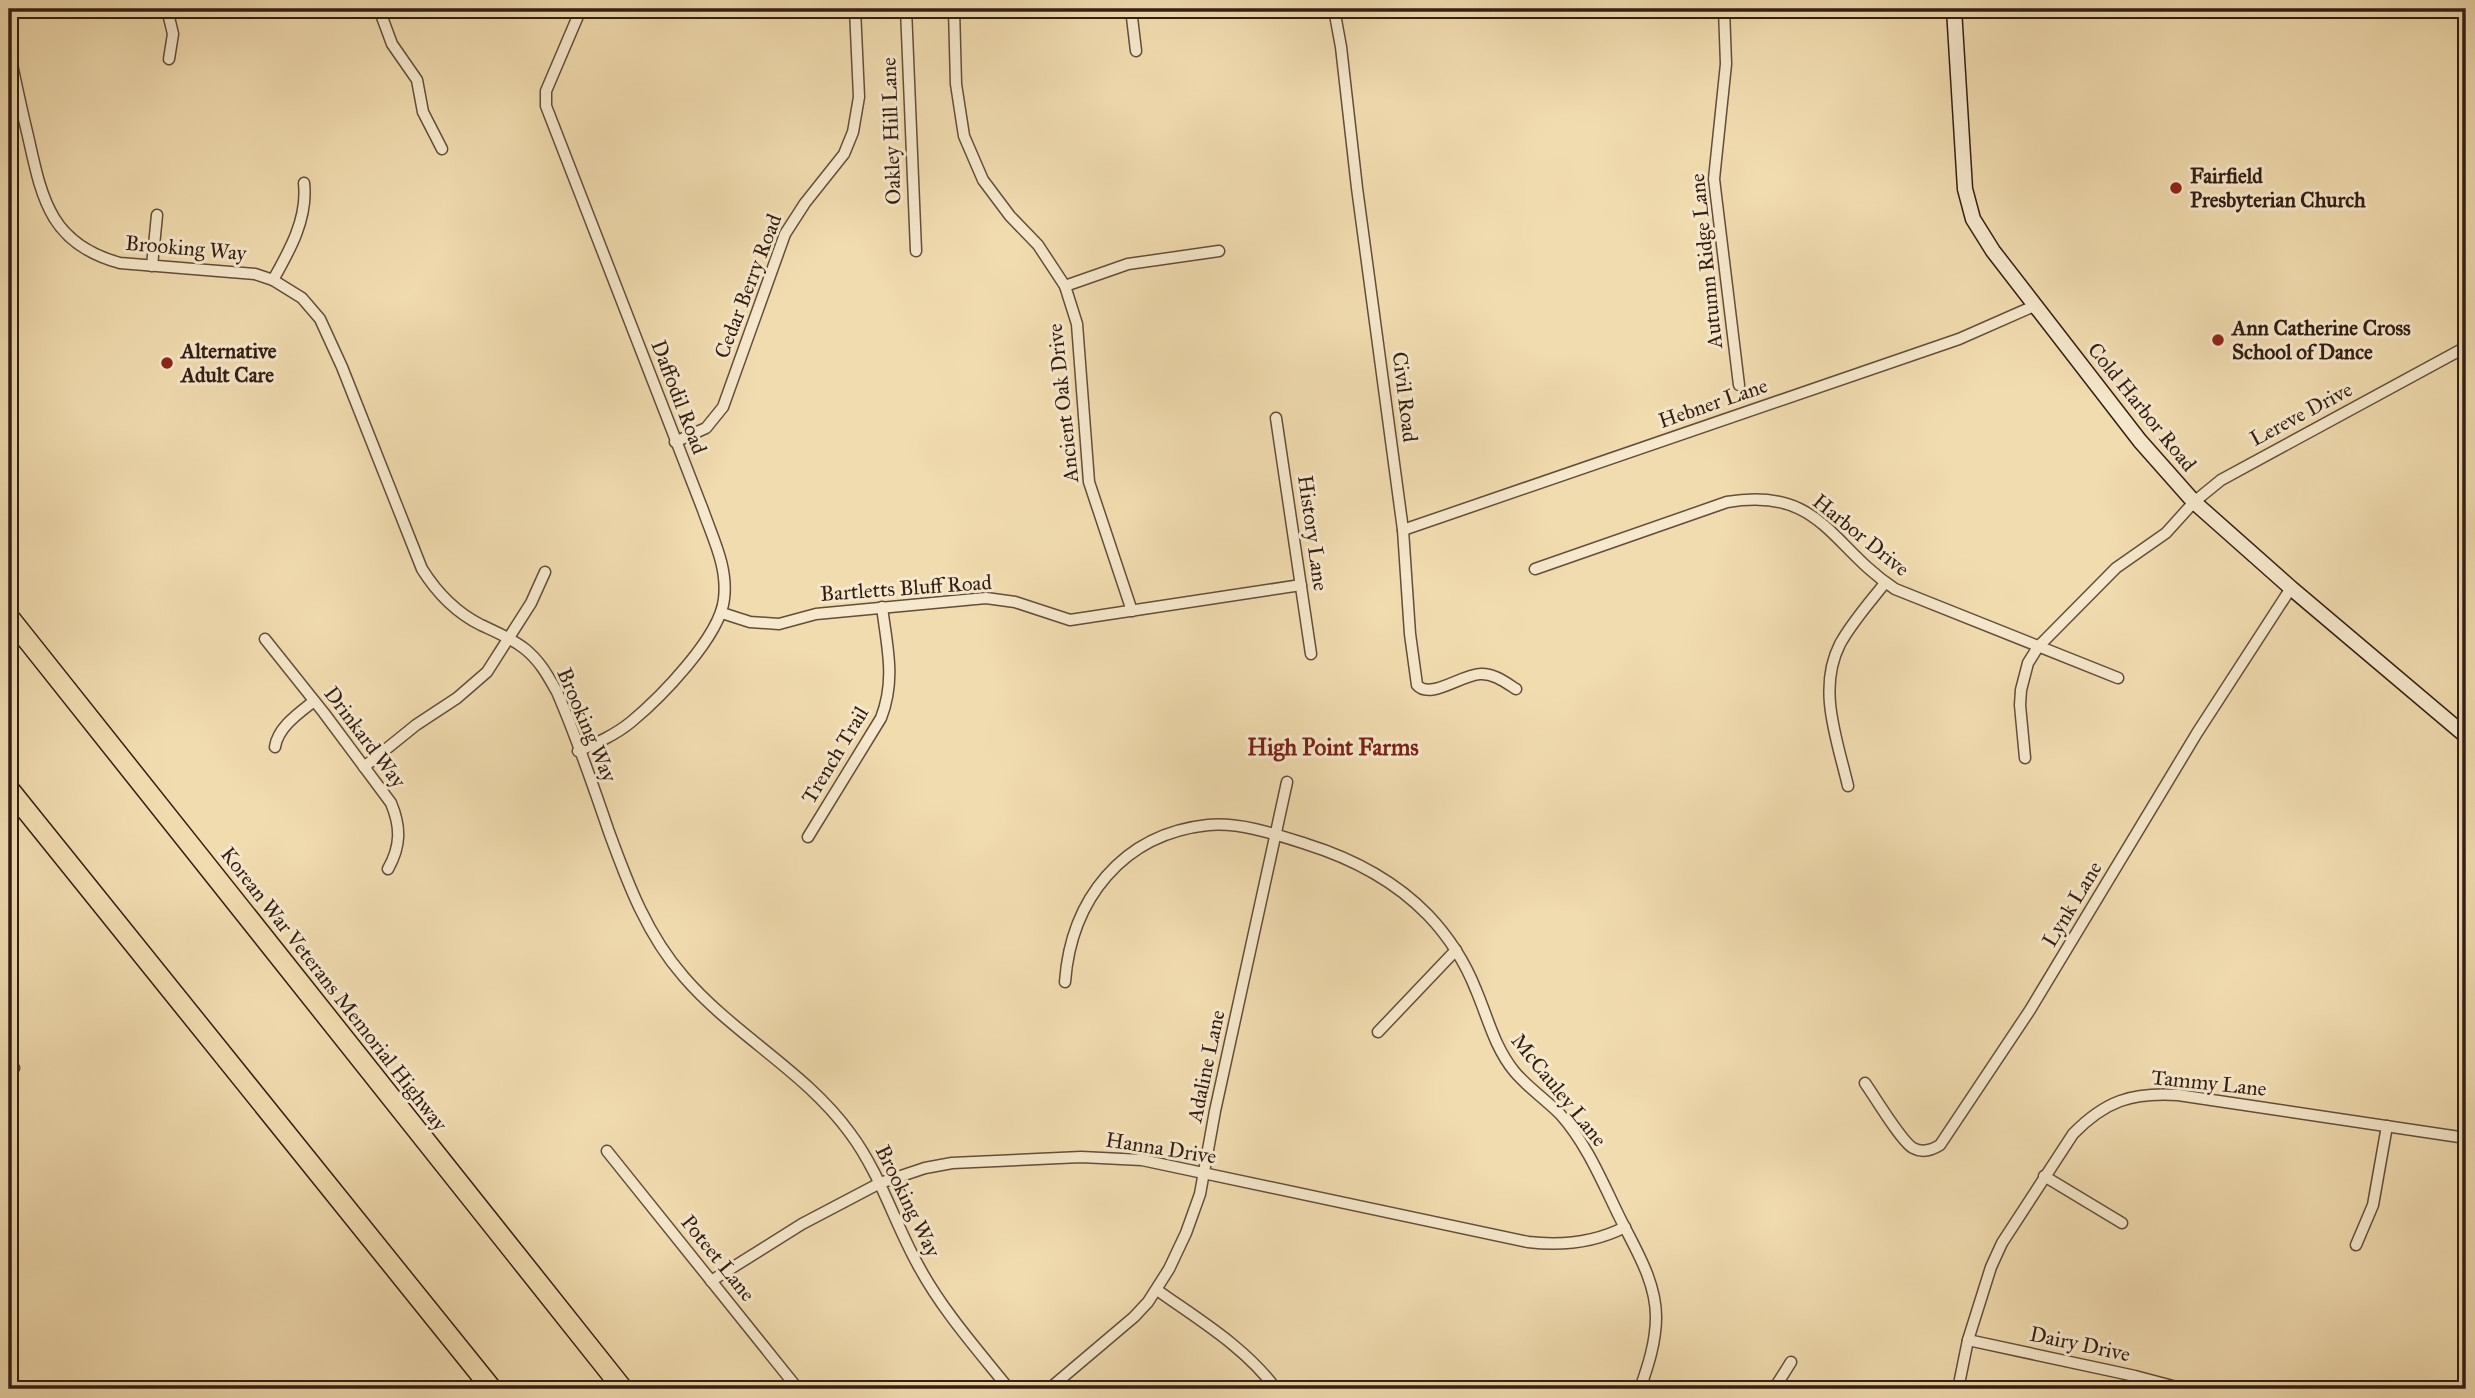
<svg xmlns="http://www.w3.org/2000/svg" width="2475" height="1398" font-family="'IM FELL Great Primer',serif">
<rect width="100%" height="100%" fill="#f1dcb0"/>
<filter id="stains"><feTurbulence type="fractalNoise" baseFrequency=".00286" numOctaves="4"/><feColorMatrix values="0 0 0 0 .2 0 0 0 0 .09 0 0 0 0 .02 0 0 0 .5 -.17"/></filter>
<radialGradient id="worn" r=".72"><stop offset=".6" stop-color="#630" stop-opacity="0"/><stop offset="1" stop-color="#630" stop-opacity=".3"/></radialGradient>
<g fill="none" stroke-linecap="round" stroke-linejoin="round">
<g stroke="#624e3a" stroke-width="13">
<g id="street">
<polyline points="167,9 173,34 169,59"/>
<polyline points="379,9 392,44 417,80 423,112 442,149"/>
<polyline points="658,9 671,10"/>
<polyline points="906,9 916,251"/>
<polyline points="954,9 956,84 964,136 983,180 1010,216 1038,245 1065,286 1077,324 1089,482 1132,611"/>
<polyline points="1131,9 1136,51"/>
<path d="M1334,9L1341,47L1357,188L1403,530L1410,634L1417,685C1430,700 1461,675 1480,674C1493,673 1505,682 1516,689"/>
<polyline points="1724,9 1726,64 1714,179 1739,385"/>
<path d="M9,50C15,79 21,107 28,136C42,199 50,244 120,263L255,274L273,280L302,298L320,319L342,367L422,569C437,593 455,612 481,625C496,632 511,638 525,649C540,661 548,676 557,692C577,738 593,785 609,832C628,884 647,935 684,977C734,1035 805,1071 850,1133C880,1173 894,1222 918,1265C942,1310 977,1349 1009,1389"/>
<polyline points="152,266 157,215"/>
<path d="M273,280C290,250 308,218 304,183"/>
<polyline points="1065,286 1128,264 1219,251"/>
<polyline points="1276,418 1311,654"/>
<polyline points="675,442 706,428 723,407 785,234 805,203 844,154 853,132 859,97 855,9"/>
<polyline points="1403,530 1959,339 2034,306"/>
<path d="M1535,569L1727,502C1821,486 1831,547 1895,589L2118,678"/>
<polyline points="722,613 750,622 779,624 816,614 986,598 1015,602 1070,620 1301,585"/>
<path d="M265,639L324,713L391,803C401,827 401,846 388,869"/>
<path d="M275,747C278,727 299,713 314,701"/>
<path d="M578,751C597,743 615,735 631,722C660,698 720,637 724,599C728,567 713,539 703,510L546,106V91L581,9"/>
<polyline points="2025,758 2020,705 2021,690 2028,663 2038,647 2116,568 2166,533 2194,502 2221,480 2466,347"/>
<polyline points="364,767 416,725 457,698 487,672 531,603 545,572"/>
<path d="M1848,786C1837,739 1817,689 1840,644C1852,622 1870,602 1885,583"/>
<path d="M808,837L881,718C896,679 887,647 882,607"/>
<path d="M1065,982C1071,900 1122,834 1208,825C1240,822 1275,834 1306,844C1351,858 1394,880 1428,915C1448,936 1465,962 1476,990C1488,1018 1494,1046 1514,1071C1527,1087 1545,1099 1560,1114C1586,1143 1601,1179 1618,1214C1634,1247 1656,1280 1656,1317C1656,1342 1648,1366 1640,1389"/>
<polyline points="1378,1032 1456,950"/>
<polyline points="9,1070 14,1068"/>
<path d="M1865,1083C1875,1097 1901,1141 1913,1148C1922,1153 1932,1150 1940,1145L2030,1010L2197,733L2291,588"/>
<polyline points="607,1151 798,1389"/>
<polyline points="2044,1176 2122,1223"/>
<polyline points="2356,1245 2373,1205 2387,1126"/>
<path d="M711,1281L802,1224L880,1183L925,1168L952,1163L1081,1157L1142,1160L1528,1242C1562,1246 1594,1243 1625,1227"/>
<path d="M1157,1290C1199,1320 1245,1347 1276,1389"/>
<polyline points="1968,1340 2135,1376 2184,1389"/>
<polyline points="1049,1389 1134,1317 1148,1302 1169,1269 1186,1233 1200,1194 1215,1111 1287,782"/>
<polyline points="1774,1389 1791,1362"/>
<path d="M1958,1389L1968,1340L1991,1267L2002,1243L2073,1134C2105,1101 2132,1092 2178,1095L2466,1138"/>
</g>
</g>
<g stroke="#331e13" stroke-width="17">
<polyline id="secondary" points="1954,9 1965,189 1973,219 1993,251 2140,441 2194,502 2291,588 2466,736"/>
</g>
<g stroke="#331e13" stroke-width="22">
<g id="highway">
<polyline points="9,617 623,1389"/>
<polyline points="9,789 492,1389"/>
</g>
</g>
<use href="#street" stroke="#f6e8cc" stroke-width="10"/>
<use href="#secondary" stroke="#f6e8cc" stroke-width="14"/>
<use href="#highway" stroke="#f1dcb0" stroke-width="19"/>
</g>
<g fill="#8f2418" stroke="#f6e8cc" stroke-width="2.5">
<circle cx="2176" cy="188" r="7"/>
<circle cx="2218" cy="340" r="7"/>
<circle cx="167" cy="363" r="7"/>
</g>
<g text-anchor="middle" stroke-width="6" stroke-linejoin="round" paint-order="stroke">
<g font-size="21" fill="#331e13" stroke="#f6e8cc">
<text transform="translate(891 131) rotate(-92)" y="7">Oakley Hill Lane</text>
<text transform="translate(186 248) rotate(5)" y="7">Brooking Way</text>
<text transform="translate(1706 261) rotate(-96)" y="7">Autumn Ridge Lane</text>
<text transform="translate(748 286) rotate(-69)" y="7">Cedar Berry Road</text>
<text transform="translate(679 397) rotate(69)" y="7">Daffodil Road</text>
<text transform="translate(1405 397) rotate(83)" y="7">Civil Road</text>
<text transform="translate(1063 403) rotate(-96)" y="7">Ancient Oak Drive</text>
<text transform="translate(1713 403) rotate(-19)" y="7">Hebner Lane</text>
<text transform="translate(2142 407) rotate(51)" y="7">Cold Harbor Road</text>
<text transform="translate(2301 414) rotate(-28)" y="7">Lereve Drive</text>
<text transform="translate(1313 533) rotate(82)" y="7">History Lane</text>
<text transform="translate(1861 535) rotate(39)" y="7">Harbor Drive</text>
<text transform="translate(906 588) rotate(-4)" y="7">Bartletts Bluff Road</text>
<text transform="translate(587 725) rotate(67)" y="7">Brooking Way</text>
<text transform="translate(365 737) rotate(53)" y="7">Drinkard Way</text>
<text transform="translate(835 755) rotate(-59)" y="7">Trench Trail</text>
<text transform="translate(2072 904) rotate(-59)" y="7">Lynk Lane</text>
<text transform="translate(334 989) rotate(52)" y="7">Korean War Veterans Memorial Highway</text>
<text transform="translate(1206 1066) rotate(-78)" y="7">Adaline Lane</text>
<text transform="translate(2209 1083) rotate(6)" y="7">Tammy Lane</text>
<text transform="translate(1559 1090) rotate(51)" y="7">McCauley Lane</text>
<text transform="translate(1161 1148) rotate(9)" y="7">Hanna Drive</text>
<text transform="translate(908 1201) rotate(64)" y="7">Brooking Way</text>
<text transform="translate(718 1258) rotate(51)" y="7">Poteet Lane</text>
<text transform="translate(2080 1344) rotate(12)" y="7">Dairy Drive</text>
</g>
<g font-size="21" font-weight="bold" fill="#331e13" stroke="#f6e8cc" text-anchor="start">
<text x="2190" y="183">Fairfield<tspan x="2190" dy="24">Presbyterian Church</tspan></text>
<text x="2232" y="335">Ann Catherine Cross<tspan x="2232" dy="24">School of Dance</tspan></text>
<text x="181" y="358">Alternative<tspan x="181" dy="24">Adult Care</tspan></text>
</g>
<g font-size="23" font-weight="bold" fill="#7a1f14" stroke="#f6e8cc">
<text x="1333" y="755">High Point Farms</text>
</g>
</g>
<rect width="2475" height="1398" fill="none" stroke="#f1dcb0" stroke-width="35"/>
<rect x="10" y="10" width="2454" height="1377" fill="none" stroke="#331e13" stroke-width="3.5"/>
<rect x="18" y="18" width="2440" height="1363" fill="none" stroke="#331e13" stroke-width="2"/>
<rect width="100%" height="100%" filter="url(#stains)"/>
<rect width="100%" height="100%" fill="url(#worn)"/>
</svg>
